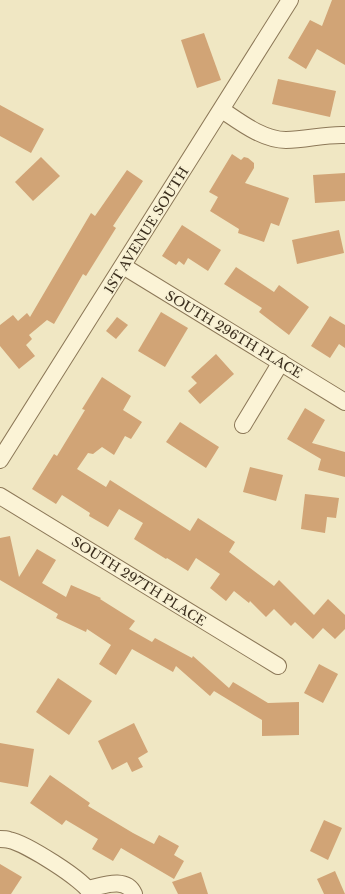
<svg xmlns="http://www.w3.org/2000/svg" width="345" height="894" font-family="'Libre Baskerville',serif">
<rect width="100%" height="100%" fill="#f0e7c3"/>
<g fill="#d1a476">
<polygon points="332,0 345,0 345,65 317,49 306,69 288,58 310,20 322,26"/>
<polygon points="204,33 221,80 197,88 181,40"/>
<polygon points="278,79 336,91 330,117 272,104"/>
<polygon points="0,105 44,129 31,153 0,136"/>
<polygon points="232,154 241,160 244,157 248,158 254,163 254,168 245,183 289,198 279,226 271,223 264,242 238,233 239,229 210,211 218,197 209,192"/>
<polygon points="41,157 60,176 33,201 15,182"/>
<polygon points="127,170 143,181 113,226 116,228 86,276 83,274 54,324 47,320 29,335 32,339 26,345 35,356 19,369 0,346 0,325 13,315 18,321 27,313 30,317 91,213 95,216"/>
<polygon points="345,173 345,201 315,203 313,175"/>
<polygon points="182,225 221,250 208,271 188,258 184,265 179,261 176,265 162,256"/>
<polygon points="339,230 344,253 297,264 292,240"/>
<polygon points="236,267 274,292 279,285 309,307 289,335 259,312 262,308 224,284"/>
<polygon points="161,312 188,328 165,367 138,351"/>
<polygon points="330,316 345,325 345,348 339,344 330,358 311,346"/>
<polygon points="117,317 128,325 116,339 106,331"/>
<polygon points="216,354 234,374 200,404 188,391 197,383 191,377"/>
<polygon points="102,377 131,396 123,410 142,422 131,439 125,436 114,455 102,447 93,454 88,453 77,469 106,487 110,480 190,531 198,518 235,542 229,552 274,586 279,580 314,615 328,599 345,615 345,629 335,639 323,628 313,639 295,622 291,626 274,609 266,617 250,601 249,603 234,591 226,601 210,588 220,574 196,558 188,571 167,558 166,559 134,539 143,523 119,509 108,527 89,516 90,513 62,495 56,504 32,489 54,454 57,456 85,410 82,409"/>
<polygon points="305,408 325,420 312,443 345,452 345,477 318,470 321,459 287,439"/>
<polygon points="180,422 219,447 206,468 166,442"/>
<polygon points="250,467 283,475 276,501 243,492"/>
<polygon points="305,494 339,498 336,518 327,517 325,533 301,529"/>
<polygon points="10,536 19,577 37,549 56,560 42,583 66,597 71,585 101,598 100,599 135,621 129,629 152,642 155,638 192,658 193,656 229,688 233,682 268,703 299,702 299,735 262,736 262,720 214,691 210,696 176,666 173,672 132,649 116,675 99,664 111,645 87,629 86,632 56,618 58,614 0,580 0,538"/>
<polygon points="319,664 338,674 323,703 304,693"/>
<polygon points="58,678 92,701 69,735 36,712"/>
<polygon points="134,723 148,752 138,758 143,767 132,772 127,762 112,770 98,741"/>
<polygon points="0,743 34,749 28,787 0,782"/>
<polygon points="50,775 90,803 88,806 133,833 154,844 159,835 179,846 174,855 184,861 174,879 121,848 113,861 92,849 98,839 66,820 62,825 30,803"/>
<polygon points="324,820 342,828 328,860 310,851"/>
<polygon points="0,864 22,877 11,894 0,894"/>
<polygon points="335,871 345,894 324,894 317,879"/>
<polygon points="201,872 208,894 178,894 172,882"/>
</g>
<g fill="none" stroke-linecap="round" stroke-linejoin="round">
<g stroke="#8c7858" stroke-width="18">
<g id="minor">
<path d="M222,110C240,122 263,140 286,140C306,140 325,134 345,135"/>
<polyline points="123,266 345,402"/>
<polyline points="243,425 281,362"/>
<polyline points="0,460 290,0"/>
<polyline points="0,496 278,666"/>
<path d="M0,839C3,839 6,839 9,840C25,843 85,880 91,894"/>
<path d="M88,889C102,886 126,876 134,894"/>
</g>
</g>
<use href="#minor" stroke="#fbf3d6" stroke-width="16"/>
</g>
<g text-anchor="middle" stroke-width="3.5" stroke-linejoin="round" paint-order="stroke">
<g font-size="13" fill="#3b2e1d" stroke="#f7f0d3">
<text transform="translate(146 230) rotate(-58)" y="5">1ST AVENUE SOUTH</text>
<text transform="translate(234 334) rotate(31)" y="5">SOUTH 296TH PLACE</text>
<text transform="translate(139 581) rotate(32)" y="5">SOUTH 297TH PLACE</text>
</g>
</g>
</svg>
